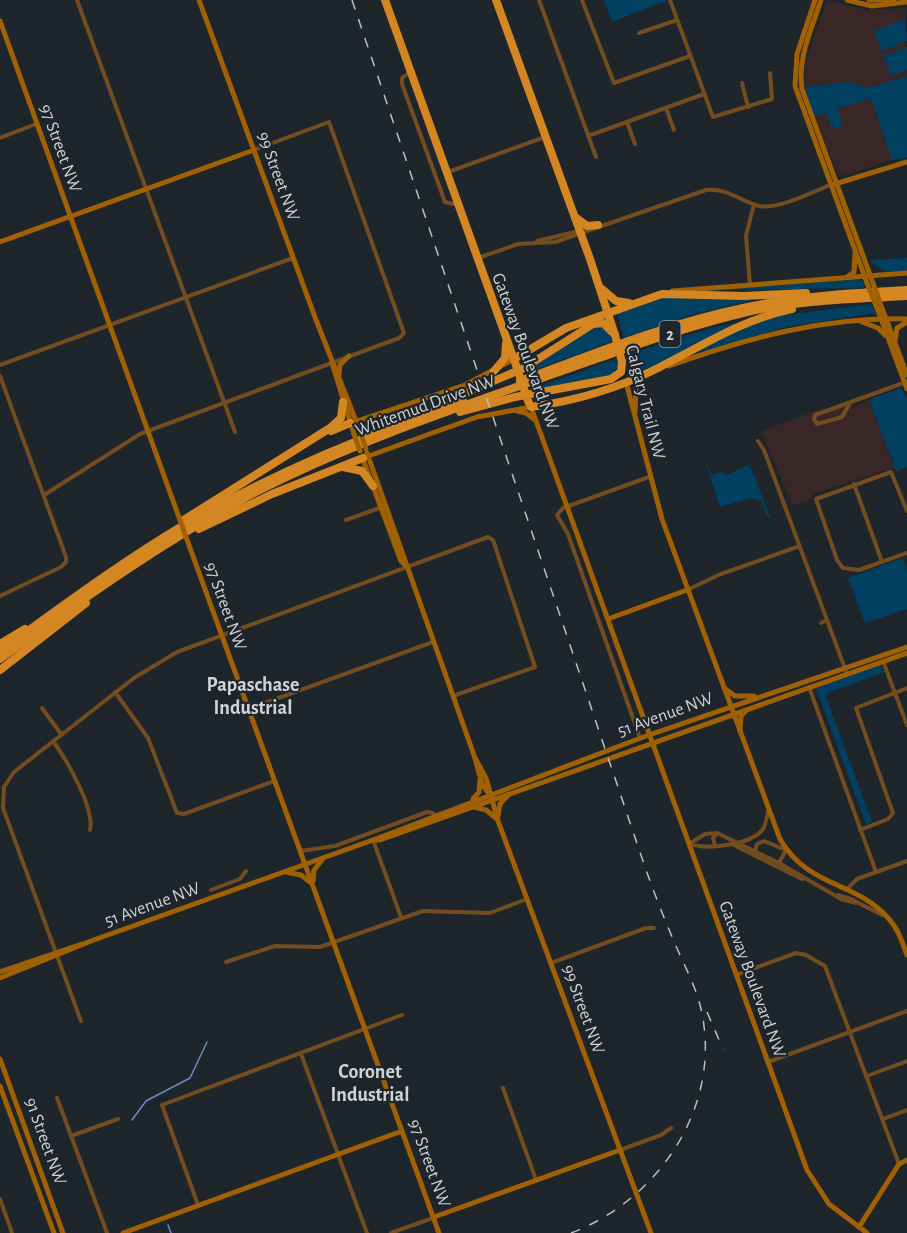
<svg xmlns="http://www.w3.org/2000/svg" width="907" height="1233" font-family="'Alegreya Sans',sans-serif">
<rect width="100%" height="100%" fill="#1e252b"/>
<g fill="#392627">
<polygon points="827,0 867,10 905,8 907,76 868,88 848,82 805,87 805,63"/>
<polygon points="871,98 892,160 839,177 814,117"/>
<polygon points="869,400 894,468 813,494 810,500 793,506 761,431 818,410 856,406"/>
</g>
<g fill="#024062">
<polygon points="604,0 666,0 666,1 612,22"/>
<polygon points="905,19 907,41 882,51 874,31"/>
<polygon points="907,47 907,70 891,76 883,56"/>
<polygon points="907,76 907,158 892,160 871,98 837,109 843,125 832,129 826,113 814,117 805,87 848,82 868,88"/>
<polygon points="907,258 907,270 886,272 869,260"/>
<polygon points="857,279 863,281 864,288 714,290"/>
<polygon points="671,296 754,300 691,315 624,338 617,314"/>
<polygon points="871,304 875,313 786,327 692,354 745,326 778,316"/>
<polygon points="747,320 665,362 634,373 629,354 708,329"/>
<polygon points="597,325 611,333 611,342 530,372 527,370"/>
<polygon points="615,359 618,365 613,374 606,377 536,390 535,388"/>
<polygon points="901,388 907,398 907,467 896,471 869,400"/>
<polygon points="704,456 712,475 722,472 727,475 748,465 751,468 770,517 768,518 761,501 751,498 720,507"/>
<polygon points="903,558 907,570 907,609 865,623 848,578"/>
<polygon points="880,665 885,672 829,692 826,697 872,822 866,824 816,688"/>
</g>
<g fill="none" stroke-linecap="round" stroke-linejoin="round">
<g stroke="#698ebd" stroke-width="1.5">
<polyline points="132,1120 146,1101 190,1078 207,1042"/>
<polyline points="168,1225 171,1233"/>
</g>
<g stroke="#734c20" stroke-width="4">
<polyline points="77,0 235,432"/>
<polyline points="539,0 596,157"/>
<polyline points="582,0 614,83 690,56"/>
<polyline points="670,0 713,117 772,99 770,73"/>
<polyline points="639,33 677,20"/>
<polyline points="410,72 402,78 402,84 445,202 458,205"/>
<polyline points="742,83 748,107"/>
<polyline points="666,108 674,130"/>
<polyline points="627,122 635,144"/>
<polyline points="588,136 704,94"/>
<polyline points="0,138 36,124"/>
<polyline points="448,172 545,137"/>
<polyline points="537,241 579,231"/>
<path d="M478,258L518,244L555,242L706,190C728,188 740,201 759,206C777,210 813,192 830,185"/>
<polyline points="750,285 746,236 754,204"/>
<polyline points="0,365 293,258"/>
<polyline points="0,376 66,557 66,562 61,567 0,596"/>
<polyline points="850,403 842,417 817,424 814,419 815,415 906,382"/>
<polyline points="758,441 764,450 847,674"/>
<polyline points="854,484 882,562"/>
<polyline points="44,495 140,434 399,338 404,333 329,122 254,150"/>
<polyline points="907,511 891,472 816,499 837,560 843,568 859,570 907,553"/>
<polyline points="346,520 382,507"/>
<polyline points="687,590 721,574 800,546"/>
<polyline points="821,623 827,620"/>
<polyline points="883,661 907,725"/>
<polyline points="809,687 876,872"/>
<polyline points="115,692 148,738 177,813 184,814 274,781"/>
<polyline points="42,708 61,734"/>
<polyline points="248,709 433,642"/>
<polyline points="640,738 568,534 557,515 563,508 649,477"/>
<path d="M53,741C66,759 95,808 90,830"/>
<polyline points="860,830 888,819 893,813 856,708 907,688"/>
<polyline points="373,840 401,917"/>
<polyline points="689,844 705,834 717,833 779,863 841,899 856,903"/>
<path d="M690,844C706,850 752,845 763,829C766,824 767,817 768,811"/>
<polyline points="732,844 802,879"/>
<polyline points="715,845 713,838 717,833"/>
<polyline points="300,851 335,846 427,812 433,813 436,819"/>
<polyline points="755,851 757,844 764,841 786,850 779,863"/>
<polyline points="211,890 240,879 246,871"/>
<polyline points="846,890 857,879 907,861"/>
<polyline points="838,895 851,899 882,915"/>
<polyline points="226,962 275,946 320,947 423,911 490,913 527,899"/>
<polyline points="551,963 646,928 654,928"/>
<polyline points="736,975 796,953 806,955 825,966 899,1164"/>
<polyline points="81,1021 3,808 4,787 14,772 134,678 177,652 488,537 493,540 535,667 453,696"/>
<polyline points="301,1054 367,1233"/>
<polyline points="768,1062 907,1011"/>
<polyline points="867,1076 907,1061"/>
<polyline points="503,1088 536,1180"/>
<polyline points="57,1098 107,1233"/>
<polyline points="883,1119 907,1110"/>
<polyline points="71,1136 118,1119"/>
<polyline points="620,1150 661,1135 671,1128"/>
<polyline points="0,1199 12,1233"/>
<polyline points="198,1205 162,1105 402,1015"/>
<polyline points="391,1233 433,1218"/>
</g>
<g stroke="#a06105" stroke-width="5">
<polyline points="199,0 316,320 360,431"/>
<polyline points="815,0 797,54 795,86 867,283"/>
<path d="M821,0C812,28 797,59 802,89L873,283"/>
<polyline points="847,0 872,6 907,2"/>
<polyline points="869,0 894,0"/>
<polyline points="0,21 176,509"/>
<polyline points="835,184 907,162"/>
<polyline points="0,242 254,150"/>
<polyline points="847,277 854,272 855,254"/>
<polyline points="672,291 907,273"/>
<polyline points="877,308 907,389"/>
<polyline points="882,308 907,375"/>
<polyline points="862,322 878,328 885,335"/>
<polyline points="895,341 897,328 907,322"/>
<polyline points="332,363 354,434"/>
<path d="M669,366C747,338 823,317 907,319"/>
<polyline points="339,374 340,365 349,356"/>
<path d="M626,382L662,519L780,839C807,887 857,882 888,918C898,928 902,942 907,955"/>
<polyline points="517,411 526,413 535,420"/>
<polyline points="635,412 636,388 644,376"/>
<polyline points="354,422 465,385 514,359"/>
<polyline points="367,453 475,758 482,784 489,794"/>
<polyline points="362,457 401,561 406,566"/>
<polyline points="363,458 477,417 531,407 807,1170 829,1204 867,1233"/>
<polyline points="190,548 439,1233"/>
<polyline points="608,619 687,590"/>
<polyline points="724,688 735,696 754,696"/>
<polyline points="740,731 741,716 747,710"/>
<polyline points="475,758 486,778 498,821 651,1233"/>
<polyline points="473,799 479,792 480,780"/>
<polyline points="474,807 486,810 497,819"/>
<polyline points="498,816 500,804 508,795"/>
<polyline points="374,840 380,840 907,653"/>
<polyline points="286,872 301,875 310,882"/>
<polyline points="313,881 314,870 322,860"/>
<polyline points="0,972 82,944"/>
<polyline points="0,978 91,941 373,840 646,736 907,647"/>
<polyline points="0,1059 63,1233"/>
<polyline points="0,1086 54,1233"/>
<polyline points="434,1217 620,1150"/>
<polyline points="859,1227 899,1164 907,1160"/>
<polyline points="123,1233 402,1131"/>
</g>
<g stroke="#d48622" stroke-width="8">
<polyline points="385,0 516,365"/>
<polyline points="496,0 590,259 615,335"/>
<polyline points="575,217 587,226 598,225"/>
<polyline points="602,289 616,301 629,303"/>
<polyline points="514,359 566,328 662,294 744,296 806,293"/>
<polyline points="494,371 505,358 506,343"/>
<path d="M520,381C593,354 666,324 743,308C797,296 852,293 907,290"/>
<polyline points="447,401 524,368 593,324 603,323 612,332"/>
<path d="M528,401L531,407C574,401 619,388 658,368C702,346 743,319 792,309"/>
<polyline points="460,412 515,397 611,379 621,372 622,362"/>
<polyline points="331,431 350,423"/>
<polyline points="343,467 362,471 373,486"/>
<polyline points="182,521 330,428 341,418 343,402"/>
<polyline points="199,529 272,494 363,458"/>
<polyline points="0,644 25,629"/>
<path d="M0,651C60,608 120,563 184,525C273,473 367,435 463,401"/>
<path d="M0,659C84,598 167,539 258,491C350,444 448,411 545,377C609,355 673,330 739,314C794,300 851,299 907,296"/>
<polyline points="0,670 86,603"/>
</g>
<g stroke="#bbc0c3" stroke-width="1.5" stroke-dasharray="10 10" stroke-linecap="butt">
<path d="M352,0L646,870C655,895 665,921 676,946C685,967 696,987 701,1009C723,1105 659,1200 571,1233"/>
<polyline points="707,1012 723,1049"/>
</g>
<g stroke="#a06105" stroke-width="5">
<polyline points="867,283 877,308"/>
<polyline points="873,283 882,308"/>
<polyline points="360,431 366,449"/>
<polyline points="354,434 360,451"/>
<polyline points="176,509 190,548"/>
</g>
<g stroke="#d48622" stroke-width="8">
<polyline points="615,335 622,362"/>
<polyline points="516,365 528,401"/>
</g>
</g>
<g text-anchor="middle" stroke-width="4.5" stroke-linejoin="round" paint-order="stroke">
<rect fill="#1e252b" stroke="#999fa3" stroke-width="1.5" x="659.5" y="321" width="21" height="26" rx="4.5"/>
<g font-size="16" font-weight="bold" fill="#ced3d6">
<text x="670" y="340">2</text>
</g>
<g font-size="18" fill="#ced3d6" stroke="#1e252b">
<text transform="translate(61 148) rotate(70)" y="6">97 Street NW</text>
<text transform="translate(279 176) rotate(70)" y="6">99 Street NW</text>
<text transform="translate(526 351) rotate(70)" y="6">Gateway Boulevard NW</text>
<text transform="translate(646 402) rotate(76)" y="6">Calgary Trail NW</text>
<text transform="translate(425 405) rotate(-20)" y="6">Whitemud Drive NW</text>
<text transform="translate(226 606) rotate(70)" y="6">97 Street NW</text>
<text transform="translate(665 714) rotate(-20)" y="6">51 Avenue NW</text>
<text transform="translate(152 904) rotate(-20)" y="6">51 Avenue NW</text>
<text transform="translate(753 979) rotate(70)" y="6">Gateway Boulevard NW</text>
<text transform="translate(584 1009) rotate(70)" y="6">99 Street NW</text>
<text transform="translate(46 1141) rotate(70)" y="6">91 Street NW</text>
<text transform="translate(430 1163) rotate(70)" y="6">97 Street NW</text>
</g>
<g font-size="20" font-weight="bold" fill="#ced3d6" stroke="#1e252b">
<text x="253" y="691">Papaschase<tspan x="253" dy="23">Industrial</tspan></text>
<text x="370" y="1078">Coronet<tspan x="370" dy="23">Industrial</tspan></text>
</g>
</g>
</svg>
